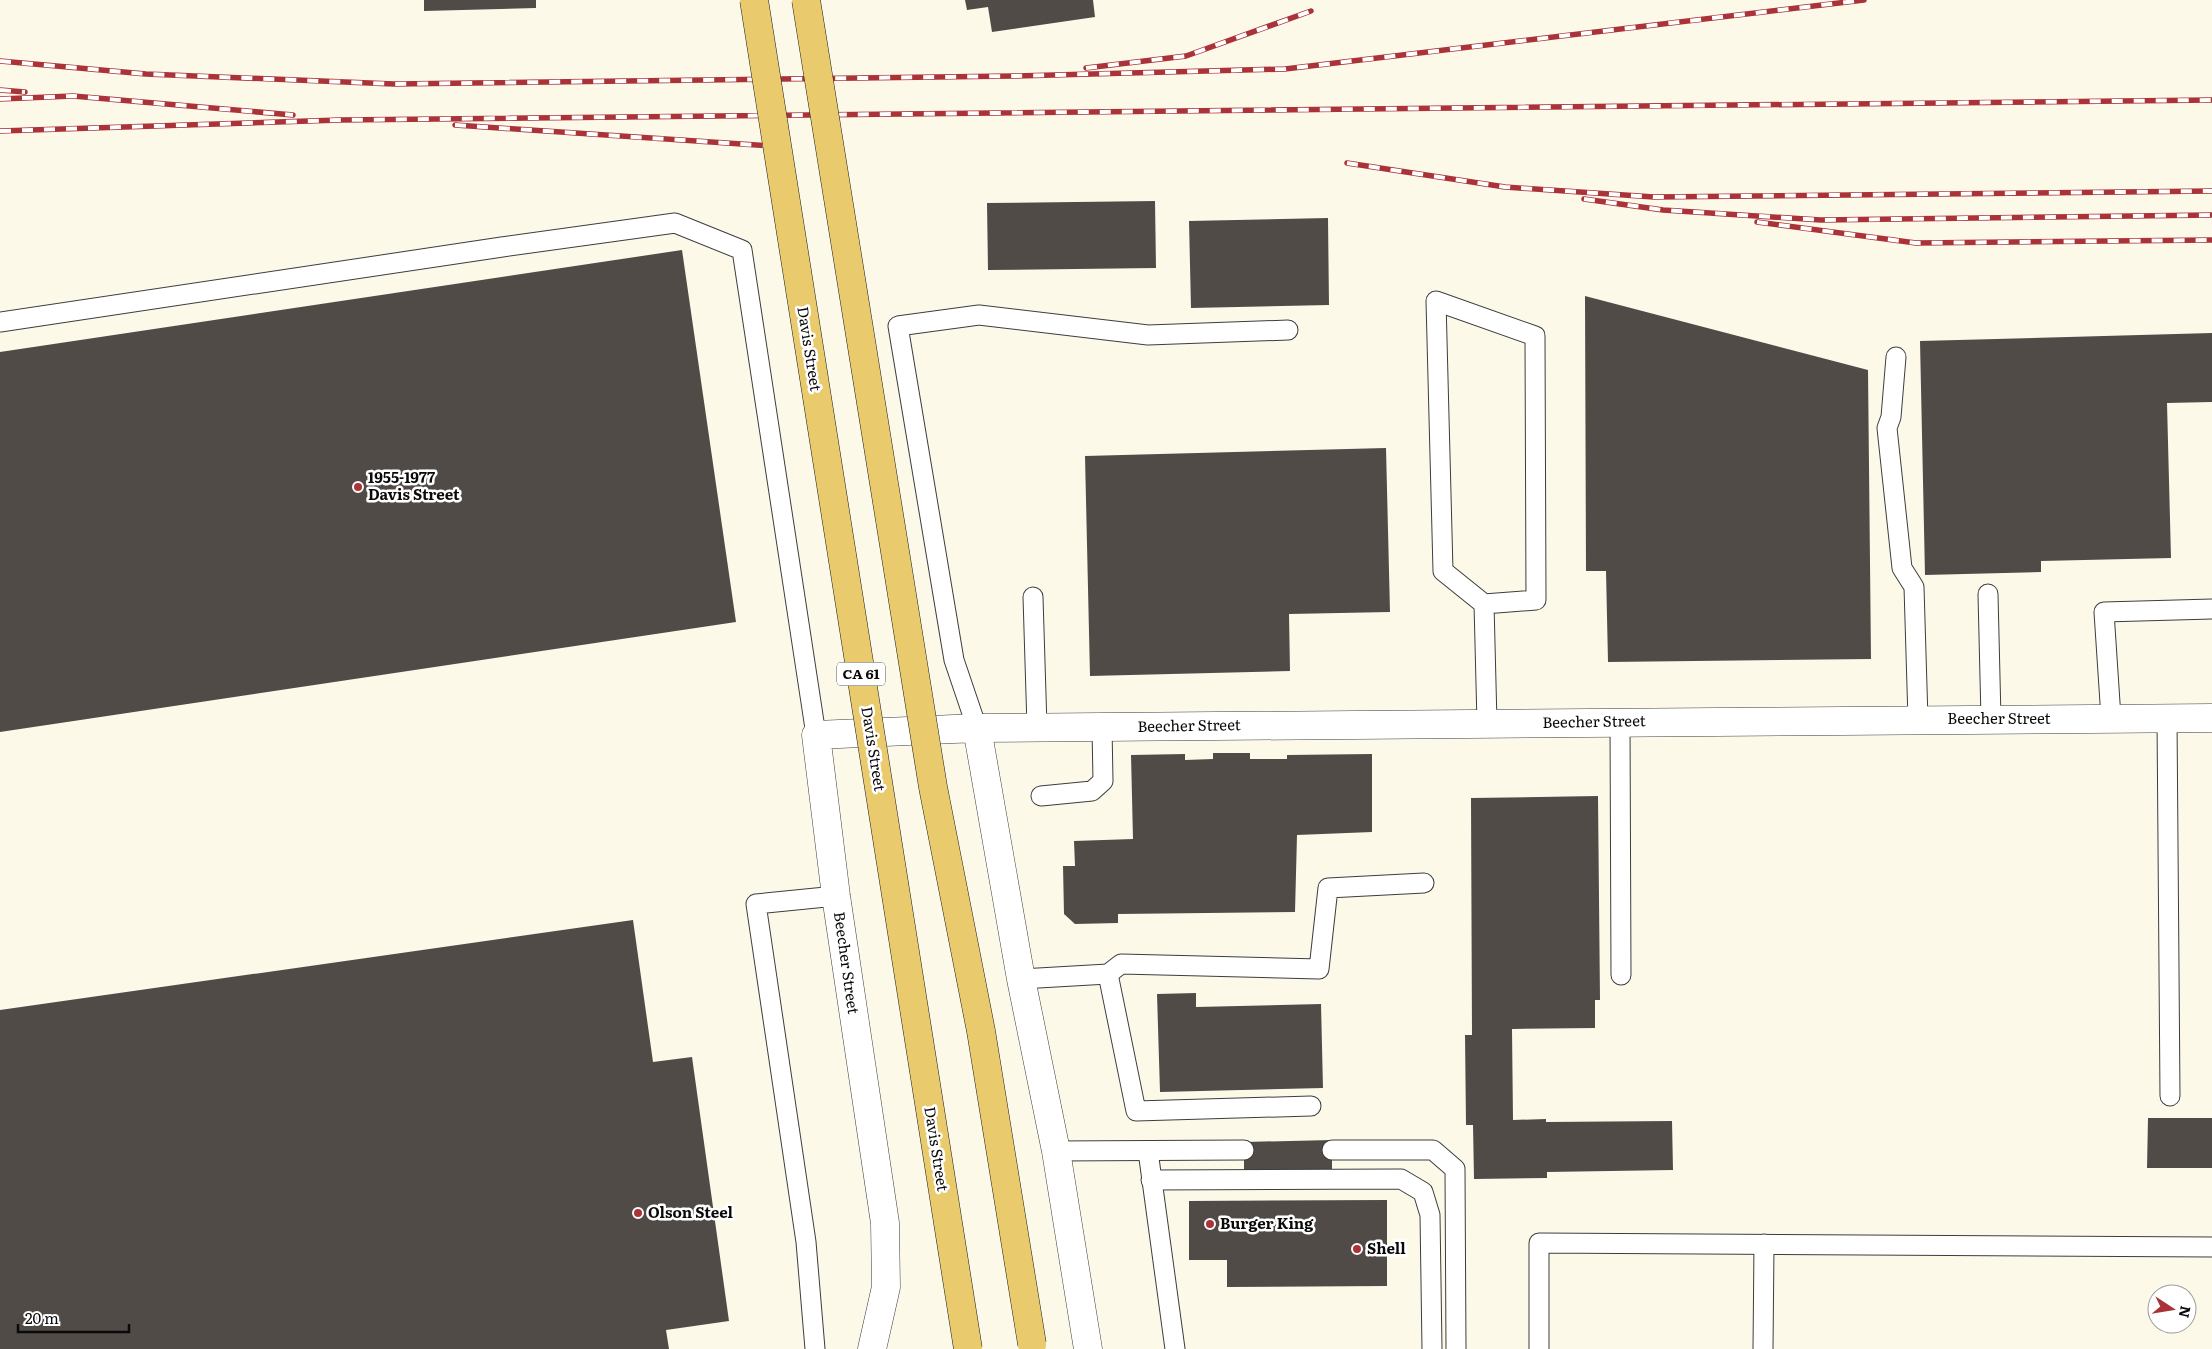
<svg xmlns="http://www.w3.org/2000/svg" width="2212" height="1349" font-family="Literata,serif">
<rect width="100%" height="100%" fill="#fdf9e9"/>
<g fill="#514b48">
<polygon points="424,0 536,0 536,8 424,11"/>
<polygon points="965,0 1093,0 1095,17 992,32 988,7 967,10"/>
<polygon points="1155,201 1156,268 988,270 987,203"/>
<polygon points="1328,218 1329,305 1191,308 1189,221"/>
<polygon points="682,250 736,622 0,732 0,352"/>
<polygon points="1585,296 1868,370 1871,659 1608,662 1606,571 1586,571"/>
<polygon points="2212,333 2212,402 2167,403 2171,558 2041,561 2041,572 1925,575 1920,341"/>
<polygon points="1386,448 1390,612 1289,614 1290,671 1090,676 1085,456"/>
<polygon points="1213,753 1250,753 1250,759 1287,759 1287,755 1372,754 1372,832 1297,835 1295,912 1118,914 1118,923 1075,924 1064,914 1063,866 1075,866 1074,841 1133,839 1131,755 1185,754 1185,760 1213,759"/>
<polygon points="1598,796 1600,1000 1595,1000 1595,1028 1512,1029 1513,1120 1546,1119 1546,1122 1672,1121 1673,1170 1547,1172 1547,1178 1474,1179 1473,1125 1466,1125 1465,1035 1472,1035 1471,798"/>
<polygon points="633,920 653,1062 692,1057 729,1321 666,1330 669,1349 0,1349 0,1010"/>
<polygon points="1196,993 1196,1007 1321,1004 1323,1088 1160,1092 1157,994"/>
<polygon points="2148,1118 2212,1118 2212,1168 2147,1168"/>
<polygon points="1332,1140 1332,1171 1244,1173 1244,1142"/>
<polygon points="1387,1200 1387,1286 1227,1287 1227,1260 1189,1260 1189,1201"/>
</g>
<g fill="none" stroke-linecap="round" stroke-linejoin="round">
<g stroke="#3d3d3d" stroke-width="21">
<g id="lane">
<polyline points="0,322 502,247 675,223 742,250 816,735"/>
<polyline points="1896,357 1891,417 1887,428 1902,568 1914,587 1918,720"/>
<polyline points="1988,594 1991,719"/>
<polyline points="1033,597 1037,727"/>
<polyline points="1484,604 1443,571 1436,301 1535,336 1536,600 1484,604 1487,723"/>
<polyline points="2111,718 2104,612 2212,609"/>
<polyline points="2167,718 2170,1096"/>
<polyline points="1620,721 1621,975"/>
<polyline points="977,728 954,660 898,326 979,315 1148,335 1288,330"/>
<polyline points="1041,796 1092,791 1103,781 1102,727"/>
<polyline points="1108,974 1136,1111 1311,1106"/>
<polyline points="1021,979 1108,974 1121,964 1319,969 1328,888 1424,883"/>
<polyline points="1332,1150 1433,1150 1455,1169 1456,1349"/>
<polyline points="1056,1151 1244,1150"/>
<polyline points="1148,1151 1175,1349"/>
<polyline points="1151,1180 1401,1179 1423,1192 1430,1215 1432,1349"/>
<polyline points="815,1349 806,1242 756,904 836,896"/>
<polyline points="1539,1349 1539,1243 2212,1247"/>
<polyline points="1763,1349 1764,1244"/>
</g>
</g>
<g stroke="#3d3d3d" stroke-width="29">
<g id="street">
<polyline points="977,728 2212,718"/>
<polyline points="872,1349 886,1287 885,1223 836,896 816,735 977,728 1021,979 1056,1151 1088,1349"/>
</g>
</g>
<use href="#lane" stroke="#fff" stroke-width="19"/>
<use href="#street" stroke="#fff" stroke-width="28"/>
<g stroke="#a93339" stroke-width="5.5">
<g id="rail">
<polyline points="0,61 146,74 394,84 1014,76 1285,69 1864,0"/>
<polyline points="1086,68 1186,56 1311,11"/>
<polyline points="0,90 25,92"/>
<polyline points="0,99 73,96 293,115"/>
<polyline points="455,125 786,147"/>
<polyline points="0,131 340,120 2212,100"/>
<polyline points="1347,163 1505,187 1654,197 2212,191"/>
<polyline points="1584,199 1663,210 1821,220 2212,215"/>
<polyline points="1757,222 1916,243 2212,240"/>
</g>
</g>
<use href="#rail" stroke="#fff" stroke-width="4" stroke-dasharray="11" stroke-linecap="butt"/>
<g stroke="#1b1b1b" stroke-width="29" stroke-linecap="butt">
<g id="primary-bridge">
<polyline points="754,0 968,1349"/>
<polyline points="806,0 933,787 981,1031 1032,1344"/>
</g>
</g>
<use href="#primary-bridge" stroke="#e9ca6d" stroke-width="28"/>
</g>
<g fill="#a93339" stroke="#fff" stroke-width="2">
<circle cx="358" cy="487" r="5"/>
<circle cx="638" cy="1213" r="5"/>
<circle cx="1210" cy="1224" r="5"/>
<circle cx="1357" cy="1249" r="5"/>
</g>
<g text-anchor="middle" stroke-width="5" stroke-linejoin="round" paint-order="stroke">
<rect fill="#fff" stroke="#545454" stroke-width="1" x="837" y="662.5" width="48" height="23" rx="4"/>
<g font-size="14" font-weight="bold" fill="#0a0a0a">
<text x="861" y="679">CA 61</text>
</g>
<g font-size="15" fill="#0a0a0a" stroke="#fff">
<text transform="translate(809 349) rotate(81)" y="5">Davis Street</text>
<text x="1999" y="724">Beecher Street</text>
<text transform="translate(1594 722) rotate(-1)" y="5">Beecher Street</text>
<text transform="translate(1189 726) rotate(-1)" y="5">Beecher Street</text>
<text transform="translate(873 749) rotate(81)" y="5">Davis Street</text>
<text transform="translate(846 963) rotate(82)" y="5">Beecher Street</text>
<text transform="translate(936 1149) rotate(81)" y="5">Davis Street</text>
</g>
<g font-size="15" font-weight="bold" fill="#0a0a0a" stroke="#fff" text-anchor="start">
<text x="368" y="483">1955-1977<tspan x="368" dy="17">Davis Street</tspan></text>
<text x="648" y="1218">Olson Steel</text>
<text x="1220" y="1229">Burger King</text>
<text x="1367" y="1254">Shell</text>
</g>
</g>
<g transform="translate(2172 1309) rotate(102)"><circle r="24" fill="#ffffff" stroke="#9d9d9d"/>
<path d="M0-4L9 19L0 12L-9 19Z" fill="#a93339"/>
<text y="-8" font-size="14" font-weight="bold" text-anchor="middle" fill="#0a0a0a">N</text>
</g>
<path d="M18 1324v8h111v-8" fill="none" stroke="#0a0a0a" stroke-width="2.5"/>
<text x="25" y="1324" font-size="15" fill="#0a0a0a" stroke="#ffffff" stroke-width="4" paint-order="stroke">20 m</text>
</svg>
